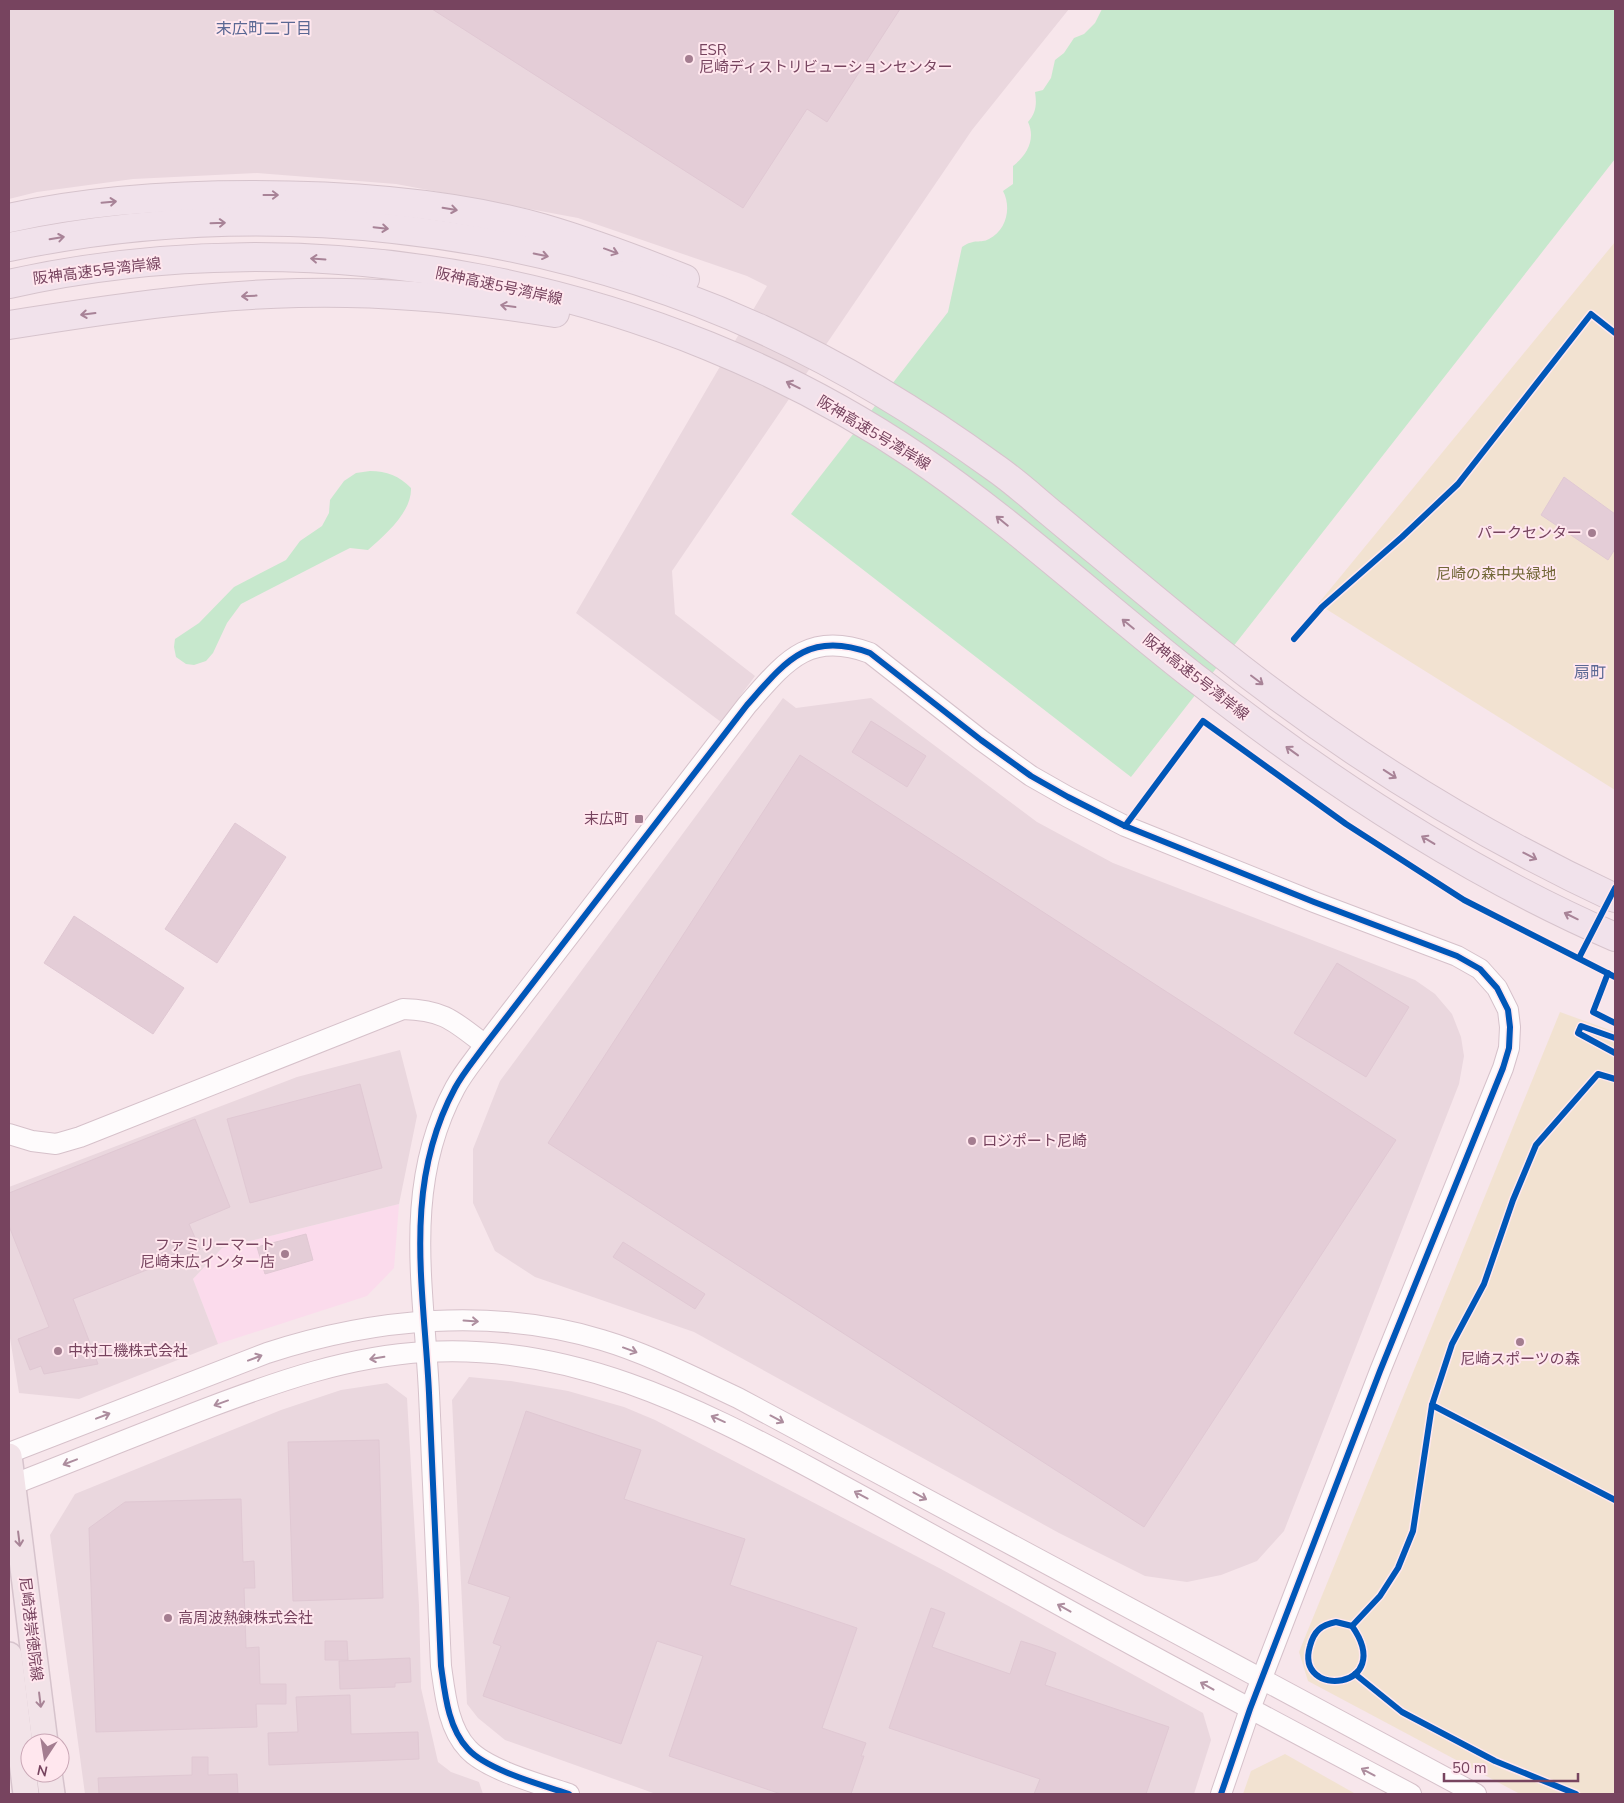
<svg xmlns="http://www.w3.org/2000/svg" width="1624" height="1803" font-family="'Nunito Sans','Noto Sans JP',sans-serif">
<rect width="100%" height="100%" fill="#f7e6eb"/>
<polygon fill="#fbdbec" points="399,1204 394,1268 367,1296 218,1344 193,1279 222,1248"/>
<g fill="#ead7de">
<polygon points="9,9 1069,9 972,130 672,571 675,614 755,676 721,722 576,613 767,286 747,276 578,218 396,184 257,173 133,179 37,192 9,199"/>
<polygon points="783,698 796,708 871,698 1037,822 1113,863 1415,980 1435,994 1452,1014 1461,1037 1464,1056 1459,1084 1284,1531 1257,1561 1221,1575 1187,1582 1145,1576 1059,1533 694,1332 535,1277 495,1251 473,1203 473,1149 500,1081"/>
<polygon points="400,1050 417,1116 399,1204 222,1248 193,1279 218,1344 79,1399 19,1393 9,1332 9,1187 297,1077"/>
<polygon points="469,1377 511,1381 568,1391 624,1407 655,1420 941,1569 1203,1713 1211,1740 1194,1794 656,1794 505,1740 478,1718 467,1704 452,1400"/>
<polygon points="387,1383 407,1398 419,1605 421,1688 438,1762 451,1772 479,1782 483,1794 85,1794 50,1535 75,1494 281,1410 341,1390"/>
</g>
<g fill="#f2e2d1">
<polygon points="1615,242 1615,790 1318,604"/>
<polygon points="1560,1012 1615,1032 1615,1794 1520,1794 1308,1681 1299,1652"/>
<polygon points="1285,1754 1354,1793 1243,1794 1251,1771"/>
</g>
<g fill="#c7e8cd">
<path d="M1102,9H1615V159L1131,777L791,514L948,312L962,247C975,238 980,244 989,239C1006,231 1012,208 1003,191L1013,184V166C1027,155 1036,139 1028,122C1036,113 1037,104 1035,92L1043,90L1051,78L1055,60L1064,53L1074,38L1084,34L1095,23Z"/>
<path d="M370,471C387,471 399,476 411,488C412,512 385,535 368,550L350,548L342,552L241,604L227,623L213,653L206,661L194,665L186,664L176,657L174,647L175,639L199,623L234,587L286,560L300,541L322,526L329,513L330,500L344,481L356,473Z"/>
</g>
<g fill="#e4cdd7" stroke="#e0c8d3">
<polygon points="432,9 900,9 827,122 807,109 743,208"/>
<polygon points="1564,477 1615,514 1615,549 1608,560 1541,515"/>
<polygon points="871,721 926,756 907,787 852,752"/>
<polygon points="800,755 1396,1140 1144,1527 548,1143"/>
<polygon points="235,823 286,857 217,963 165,929"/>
<polygon points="74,916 184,988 153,1034 44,963"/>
<polygon points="1337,963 1409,1007 1366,1077 1294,1033"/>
<polygon points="360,1084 382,1168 250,1203 227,1119"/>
<polygon points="195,1119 230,1207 189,1224 200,1249 73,1299 98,1364 44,1374 41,1366 30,1370 18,1339 49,1327 9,1226 9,1193"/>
<polygon points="306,1234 313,1260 265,1274 257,1247"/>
<polygon points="623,1242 705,1294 695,1309 613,1257"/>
<polygon points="526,1411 641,1450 624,1499 745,1539 730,1585 857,1628 822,1728 866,1743 861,1756 864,1756 851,1794 781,1794 669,1756 703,1656 657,1641 621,1744 483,1696 501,1646 493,1643 510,1597 468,1583"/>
<polygon points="379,1440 383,1598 293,1601 288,1442"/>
<polygon points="241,1499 243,1562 254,1561 255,1588 244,1588 246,1648 259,1647 260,1684 286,1684 286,1704 256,1704 257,1727 96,1732 89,1528 125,1502"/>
<polygon points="931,1608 945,1613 932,1647 1010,1674 1021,1641 1037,1646 1056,1653 1045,1685 1169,1727 1146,1794 1034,1794 1040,1779 889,1728"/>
<polygon points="325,1641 347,1641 348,1660 325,1660"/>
<polygon points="410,1658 411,1682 395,1683 395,1687 340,1689 339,1661"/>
<polygon points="350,1695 351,1734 418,1732 419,1759 269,1765 268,1733 298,1732 296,1697"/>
<polygon points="192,1757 208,1757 208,1775 237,1774 238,1794 99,1794 98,1778 192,1775"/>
</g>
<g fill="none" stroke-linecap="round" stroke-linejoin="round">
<g stroke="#d6c1ca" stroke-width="22">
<g id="minor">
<path d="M9,1134L32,1141L56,1144L80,1137L403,1009C444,1010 454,1021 485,1045"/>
<path d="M9,1453L267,1353C374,1318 492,1307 602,1340C649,1354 693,1377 738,1398L1476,1794"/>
<path d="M9,1486C76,1460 142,1433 210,1407C279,1381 350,1356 425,1352C569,1343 693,1405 816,1471C886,1509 956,1548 1025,1586C1153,1657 1282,1726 1411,1794"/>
<path d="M569,1794C542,1785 487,1770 468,1749C448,1728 445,1694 441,1666C437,1575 433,1484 429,1393C424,1288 402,1186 455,1088C463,1073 475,1059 485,1045L747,705C785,662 808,630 870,653L981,740L1031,776L1068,797L1125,826L1314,902L1457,956L1480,969L1497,988L1508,1010L1510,1027L1509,1048L1503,1068L1380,1371L1250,1709L1221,1794"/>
</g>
</g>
<g stroke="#d6c3cc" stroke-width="28">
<g id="major">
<polyline points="9,1456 45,1743"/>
<polyline points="9,1655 26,1794"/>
<polyline points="49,1773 52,1794"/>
</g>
</g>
<g stroke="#d6c3cc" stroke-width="30">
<g id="highway">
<path d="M9,218C89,200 172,195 253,195C350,195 449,202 542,228C590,242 638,260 685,279"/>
<path d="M9,247C257,195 530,223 761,329C842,366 921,414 994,467C1016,482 1036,501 1057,518C1110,562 1163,607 1217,650C1340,748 1473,832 1615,898"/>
<path d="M9,284C315,215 657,281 917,457C1014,523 1101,604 1193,676C1323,778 1463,871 1615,937"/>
<path d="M9,325C104,310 202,295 298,293C383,291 471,299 555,313"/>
</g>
</g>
<use href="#minor" stroke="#fefbfc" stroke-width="20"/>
<use href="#major" stroke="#f2e3e8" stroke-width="25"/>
<use href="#highway" stroke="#f1e2eb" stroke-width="28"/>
<g stroke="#ffe7ee" stroke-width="9">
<g id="cycleway">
<polyline points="1294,639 1322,607 1402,537 1458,484 1591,314 1615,333"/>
<polyline points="1125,826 1203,721 1346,824 1464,900 1615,977"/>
<polyline points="1579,958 1615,888"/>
<polyline points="1608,973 1593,1012 1615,1023"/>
<polyline points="1615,1038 1581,1026 1578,1033 1615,1053"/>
<polyline points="1432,1405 1615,1500"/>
<path d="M1336,1622L1352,1626C1397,1690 1294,1700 1310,1646C1314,1631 1321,1625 1336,1622Z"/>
<polyline points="1352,1626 1380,1596 1398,1568 1413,1531 1432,1405 1452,1344 1484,1284 1513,1200 1536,1145 1598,1074 1615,1079"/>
<polyline points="1355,1674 1402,1712 1495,1761 1576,1794"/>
<path d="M569,1794C542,1785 487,1770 468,1749C448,1728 445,1694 441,1666C437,1575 433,1484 429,1393C424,1288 402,1186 455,1088C463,1073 475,1059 485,1045L747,705C785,662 808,630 870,653L981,740L1031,776L1068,797L1125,826L1314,902L1457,956L1480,969L1497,988L1508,1010L1510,1027L1509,1048L1503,1068L1380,1371L1250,1709L1221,1794"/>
</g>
</g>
<use href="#cycleway" stroke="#0057b8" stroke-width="6"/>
</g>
<defs><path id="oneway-shaft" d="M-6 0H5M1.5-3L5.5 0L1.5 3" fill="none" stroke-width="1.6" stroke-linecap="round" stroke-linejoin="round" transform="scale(1.25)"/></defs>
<g stroke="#a88397">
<use href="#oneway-shaft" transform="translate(271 195)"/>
<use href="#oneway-shaft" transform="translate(109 202) rotate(-5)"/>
<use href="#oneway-shaft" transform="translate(450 209) rotate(9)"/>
<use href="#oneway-shaft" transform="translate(218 223) rotate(-2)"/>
<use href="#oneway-shaft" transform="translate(381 228) rotate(6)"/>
<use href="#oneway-shaft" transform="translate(57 238) rotate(-9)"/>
<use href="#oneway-shaft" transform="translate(611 251) rotate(20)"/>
<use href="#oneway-shaft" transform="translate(541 255) rotate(12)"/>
<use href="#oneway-shaft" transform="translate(318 259) rotate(-176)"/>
<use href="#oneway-shaft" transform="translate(249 296) rotate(177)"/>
<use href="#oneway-shaft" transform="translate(508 306) rotate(-172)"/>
<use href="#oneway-shaft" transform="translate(88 314) rotate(173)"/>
<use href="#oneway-shaft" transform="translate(793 385) rotate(-154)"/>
<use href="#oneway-shaft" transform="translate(1002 521) rotate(-141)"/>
<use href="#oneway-shaft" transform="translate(1128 624) rotate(-141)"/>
<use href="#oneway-shaft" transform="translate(1257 680) rotate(37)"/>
<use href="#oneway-shaft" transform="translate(1292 751) rotate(-144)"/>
<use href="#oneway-shaft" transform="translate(1390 774) rotate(33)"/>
<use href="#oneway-shaft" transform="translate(1428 840) rotate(-149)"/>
<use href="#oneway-shaft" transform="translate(1530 856) rotate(27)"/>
<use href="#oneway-shaft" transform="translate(1571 916) rotate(-154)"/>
</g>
<g stroke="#ad8d9e">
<use href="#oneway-shaft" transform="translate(471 1321) rotate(4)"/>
<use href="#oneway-shaft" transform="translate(630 1350) rotate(20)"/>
<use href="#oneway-shaft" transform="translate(255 1358) rotate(-21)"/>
<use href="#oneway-shaft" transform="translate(377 1358) rotate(171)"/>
<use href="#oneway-shaft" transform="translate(221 1403) rotate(160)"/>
<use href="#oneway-shaft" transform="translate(103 1416) rotate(-21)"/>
<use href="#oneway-shaft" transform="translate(718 1419) rotate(-156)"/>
<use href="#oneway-shaft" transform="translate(777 1419) rotate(28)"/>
<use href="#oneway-shaft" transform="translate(70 1462) rotate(159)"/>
<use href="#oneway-shaft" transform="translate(861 1495) rotate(-152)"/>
<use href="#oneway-shaft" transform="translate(920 1496) rotate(28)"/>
<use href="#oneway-shaft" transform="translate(1064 1608) rotate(-151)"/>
<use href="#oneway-shaft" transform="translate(1207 1686) rotate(-151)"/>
<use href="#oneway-shaft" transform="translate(1368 1772) rotate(-152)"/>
</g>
<g stroke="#a88496">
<use href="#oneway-shaft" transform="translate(19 1539) rotate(83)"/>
<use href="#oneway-shaft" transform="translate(40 1700) rotate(83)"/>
</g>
<g fill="#a47d90" stroke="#ffe7ee" stroke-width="2">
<circle cx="689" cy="59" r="5"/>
<circle cx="1592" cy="533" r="5"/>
<rect x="634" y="814" width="10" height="10" rx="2.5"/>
<circle cx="972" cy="1141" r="5"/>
<circle cx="285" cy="1254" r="5"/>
<circle cx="1520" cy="1342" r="5"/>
<circle cx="58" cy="1351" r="5"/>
<circle cx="168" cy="1618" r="5"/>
</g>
<g text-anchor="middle" stroke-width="4" stroke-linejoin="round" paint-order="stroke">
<g font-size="15" fill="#77445f" stroke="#ffe7ee" text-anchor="start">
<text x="699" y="55">ESR<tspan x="699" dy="17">尼崎ディストリビューションセンター</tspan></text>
<text x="1582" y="538" text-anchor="end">パークセンター</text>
<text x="629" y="824" text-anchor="end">末広町</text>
<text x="982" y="1146">ロジポート尼崎</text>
<text x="275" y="1250" text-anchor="end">ファミリーマート<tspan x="275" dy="17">尼崎末広インター店</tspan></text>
<text x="68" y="1356">中村工機株式会社</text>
<text x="1520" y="1364" text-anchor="middle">尼崎スポーツの森</text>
<text x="178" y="1623">高周波熱錬株式会社</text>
</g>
<g font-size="15" fill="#77445f" stroke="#ffe7ee">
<text transform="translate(97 271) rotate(-7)" y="5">阪神高速5号湾岸線</text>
<text transform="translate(499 286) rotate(12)" y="5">阪神高速5号湾岸線</text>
<text transform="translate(874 433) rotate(31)" y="5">阪神高速5号湾岸線</text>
<text transform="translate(1196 677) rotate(38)" y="5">阪神高速5号湾岸線</text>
<text transform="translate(31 1629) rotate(83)" y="5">尼崎港崇徳院線</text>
</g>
<g font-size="15" fill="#726737" stroke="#ffe7ee">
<text x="1496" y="579">尼崎の森中央緑地</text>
</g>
<g font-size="16" fill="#5b6894" stroke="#ffe7ee">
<text x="264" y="34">末広町二丁目</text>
<text x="1590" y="678">扇町</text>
</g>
</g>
<rect width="1624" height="1803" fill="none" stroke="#77445f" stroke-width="20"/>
<g transform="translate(45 1758) rotate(192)"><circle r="24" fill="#ffe7ee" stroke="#c9a6b5"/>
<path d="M0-4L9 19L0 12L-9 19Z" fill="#a47d90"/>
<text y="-8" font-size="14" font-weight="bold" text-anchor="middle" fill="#77445f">N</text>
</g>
<path d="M1444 1773v8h134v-8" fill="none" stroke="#77445f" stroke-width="2.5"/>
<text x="1452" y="1773" font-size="15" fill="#77445f" stroke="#ffe7ee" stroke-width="4" paint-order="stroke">50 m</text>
</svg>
